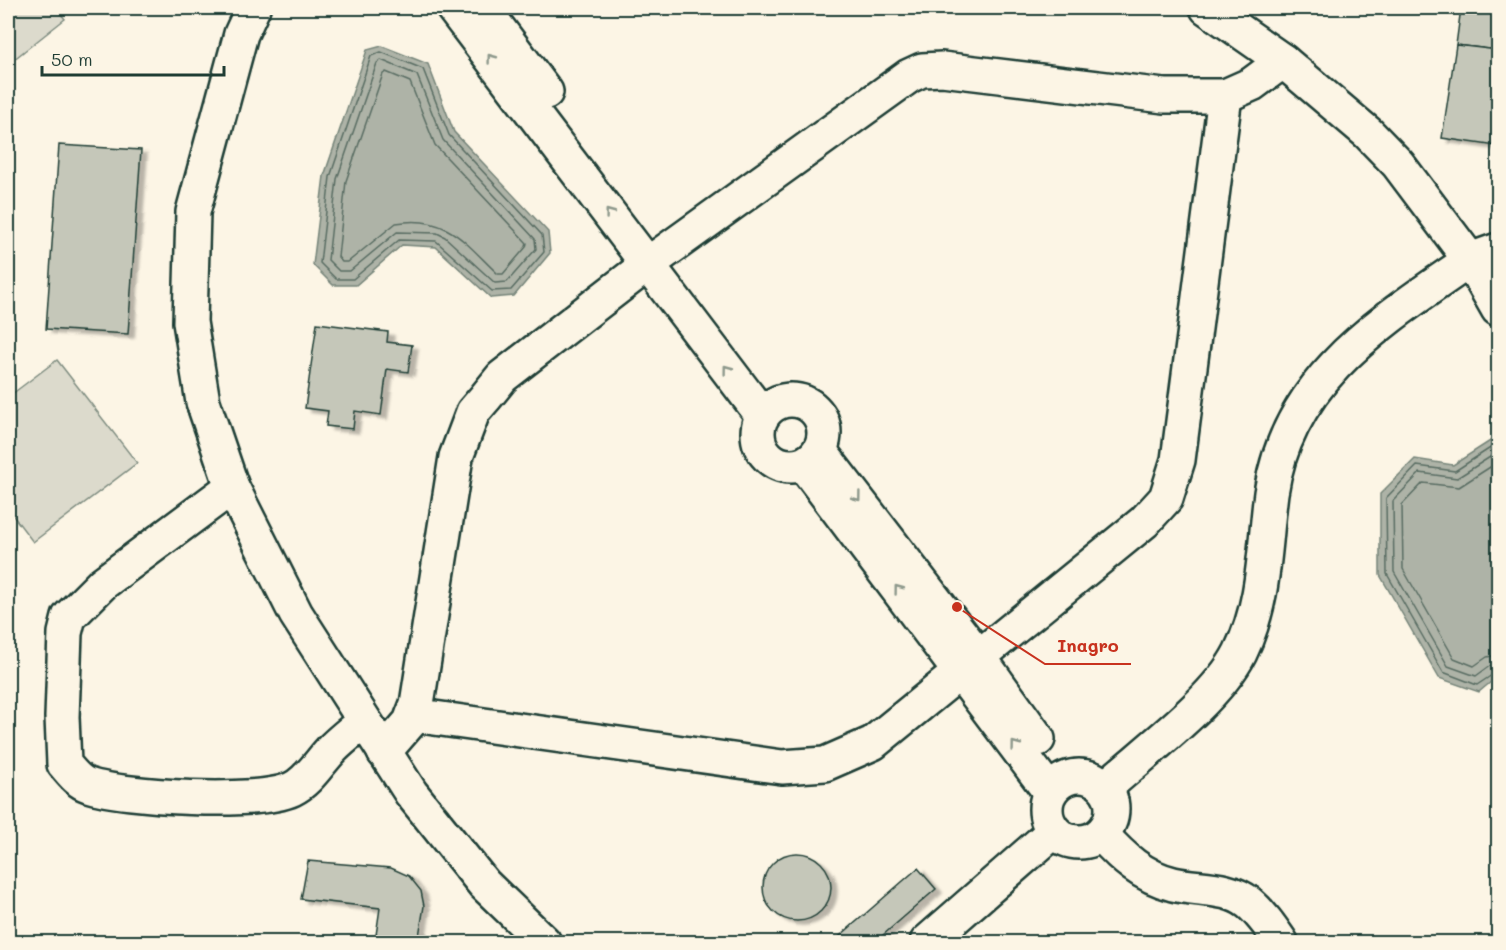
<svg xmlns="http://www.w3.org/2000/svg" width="1506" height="950" font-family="Mali,sans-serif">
<defs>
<filter id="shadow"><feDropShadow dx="6" dy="4" stdDeviation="1.5" flood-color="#0004"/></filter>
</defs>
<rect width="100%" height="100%" fill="#fcf5e5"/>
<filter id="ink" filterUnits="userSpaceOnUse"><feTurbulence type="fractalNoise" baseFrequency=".0167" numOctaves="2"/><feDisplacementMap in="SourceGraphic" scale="12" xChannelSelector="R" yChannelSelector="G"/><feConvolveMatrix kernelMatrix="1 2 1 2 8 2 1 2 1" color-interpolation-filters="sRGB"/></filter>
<g filter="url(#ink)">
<g fill="#dcdacc" stroke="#7e8c80" stroke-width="1.5">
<polygon points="8,8 56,8 65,19 8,64"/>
<polygon points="57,360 137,463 33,542 8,509 8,397"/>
</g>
<g fill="#aeb3a7" stroke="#758479" stroke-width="1.5">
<polygon points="382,46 428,64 454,132 548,232 550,253 514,296 491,298 436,247 402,245 356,285 333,285 313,265 324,176 367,50"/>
<polygon points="1498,436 1498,676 1479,692 1439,678 1380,575 1380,494 1415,459 1453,465"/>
</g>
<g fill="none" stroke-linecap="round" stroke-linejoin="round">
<g stroke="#586c62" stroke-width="1.5">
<polygon points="381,52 423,69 449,135 542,235 544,252 511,290 492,291 436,241 399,240 353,279 336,279 320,263 330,177 371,56"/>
<polygon points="381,60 417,75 443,140 535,239 536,249 507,282 495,283 445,237 437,233 397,232 350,271 339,271 328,260 337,179 377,63"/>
<path d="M386,72L410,82L435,145L527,243L526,247L503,274H498C465,243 447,214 396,223L348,262H342L338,257L346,181L383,74Z"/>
<polyline points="1498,443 1455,471 1417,466 1386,498 1387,574 1443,672 1477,685 1498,671"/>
<polyline points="1498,452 1457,478 1420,473 1393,501 1394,572 1448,666 1476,676 1491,665 1498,664"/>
<polyline points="1498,462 1459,487 1423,483 1402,505 1403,569 1454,658 1474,666 1487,657 1498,655"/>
</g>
</g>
<g fill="#c5c7b9" stroke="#1f3d34" stroke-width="1.5" filter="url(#shadow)">
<polygon points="1461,8 1498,8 1498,50 1456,45"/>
<polygon points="1456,45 1498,50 1498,126 1496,146 1442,138"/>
<polygon points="59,145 141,150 128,334 46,329"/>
<polygon points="317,323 388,332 387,342 412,345 408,372 387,369 381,415 355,411 353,429 326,426 328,411 305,408"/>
<circle cx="797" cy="887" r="34"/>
<polygon points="308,861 391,868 409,876 421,891 424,906 418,942 375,942 380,908 301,899"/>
<polygon points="918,868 936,889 875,942 833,942"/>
</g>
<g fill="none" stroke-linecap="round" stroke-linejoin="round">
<g stroke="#1f3d34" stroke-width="38">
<g id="minor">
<polyline points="253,8 241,34 193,212 190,322 203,402 232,487 296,614 411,793 484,884 544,942"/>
<polyline points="453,8 762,415"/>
<polyline points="483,8 546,92"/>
<polyline points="1207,8 1283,61"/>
<polyline points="1498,250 1470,260 1498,309"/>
<circle cx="791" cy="433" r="33"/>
<polyline points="820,451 979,657 1038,739"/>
<polyline points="804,465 1050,792"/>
<path d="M232,487L103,583L69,617L65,633L62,717L64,764C71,772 78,782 88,785C124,797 258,805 292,789C309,781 320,761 333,748C343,738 354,730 364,721"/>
<polyline points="413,715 782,767 825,764 873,743 1144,522 1166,498 1178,460 1225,96"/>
<path d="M384,752L410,722L417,704L456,457L473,412L485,398L502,377L648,264L909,76L922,70L942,69L1164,96H1225L1252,84L1283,61L1368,133L1398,164L1470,260C1383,321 1288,377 1271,493C1264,547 1265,603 1240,653C1216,700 1146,751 1106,787"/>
<circle cx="1079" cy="809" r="33"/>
<path d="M1102,835C1123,858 1142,876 1173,884C1198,890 1228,886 1249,903C1262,914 1272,929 1281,942"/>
<polyline points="927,942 1053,832"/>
</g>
</g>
<use href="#minor" stroke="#fcf5e5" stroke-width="33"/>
</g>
<defs><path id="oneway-chevron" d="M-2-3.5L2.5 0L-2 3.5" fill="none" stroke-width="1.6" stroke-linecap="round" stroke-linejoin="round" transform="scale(1.5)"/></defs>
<g stroke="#8e998c">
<use href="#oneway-chevron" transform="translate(491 58) rotate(-127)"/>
<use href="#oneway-chevron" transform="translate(609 213) rotate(-127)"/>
<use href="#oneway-chevron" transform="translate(727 369) rotate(-127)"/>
<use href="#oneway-chevron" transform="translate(857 497) rotate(53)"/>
<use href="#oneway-chevron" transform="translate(898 589) rotate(-127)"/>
<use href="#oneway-chevron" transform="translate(1015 745) rotate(-127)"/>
</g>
</g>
<path fill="none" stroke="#c8321e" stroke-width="2" d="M957 607L1045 664H1131"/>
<circle fill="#c8321e" stroke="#fcf5e5" stroke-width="2" cx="957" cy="607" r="6"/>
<g font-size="18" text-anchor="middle" font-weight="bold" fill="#c8321e" stroke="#fcf5e5" stroke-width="6" stroke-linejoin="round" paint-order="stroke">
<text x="1088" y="652">Inagro</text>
</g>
<rect width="1506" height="950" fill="none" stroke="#fcf5e5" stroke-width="30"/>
<rect x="15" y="15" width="1476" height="920" fill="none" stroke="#1f3d34" stroke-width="2" filter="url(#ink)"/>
<path d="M42 66v9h182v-9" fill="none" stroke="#1f3d34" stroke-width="3"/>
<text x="51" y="66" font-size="18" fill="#1f3d34" stroke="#fcf5e5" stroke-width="4.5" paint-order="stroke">50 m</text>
</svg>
